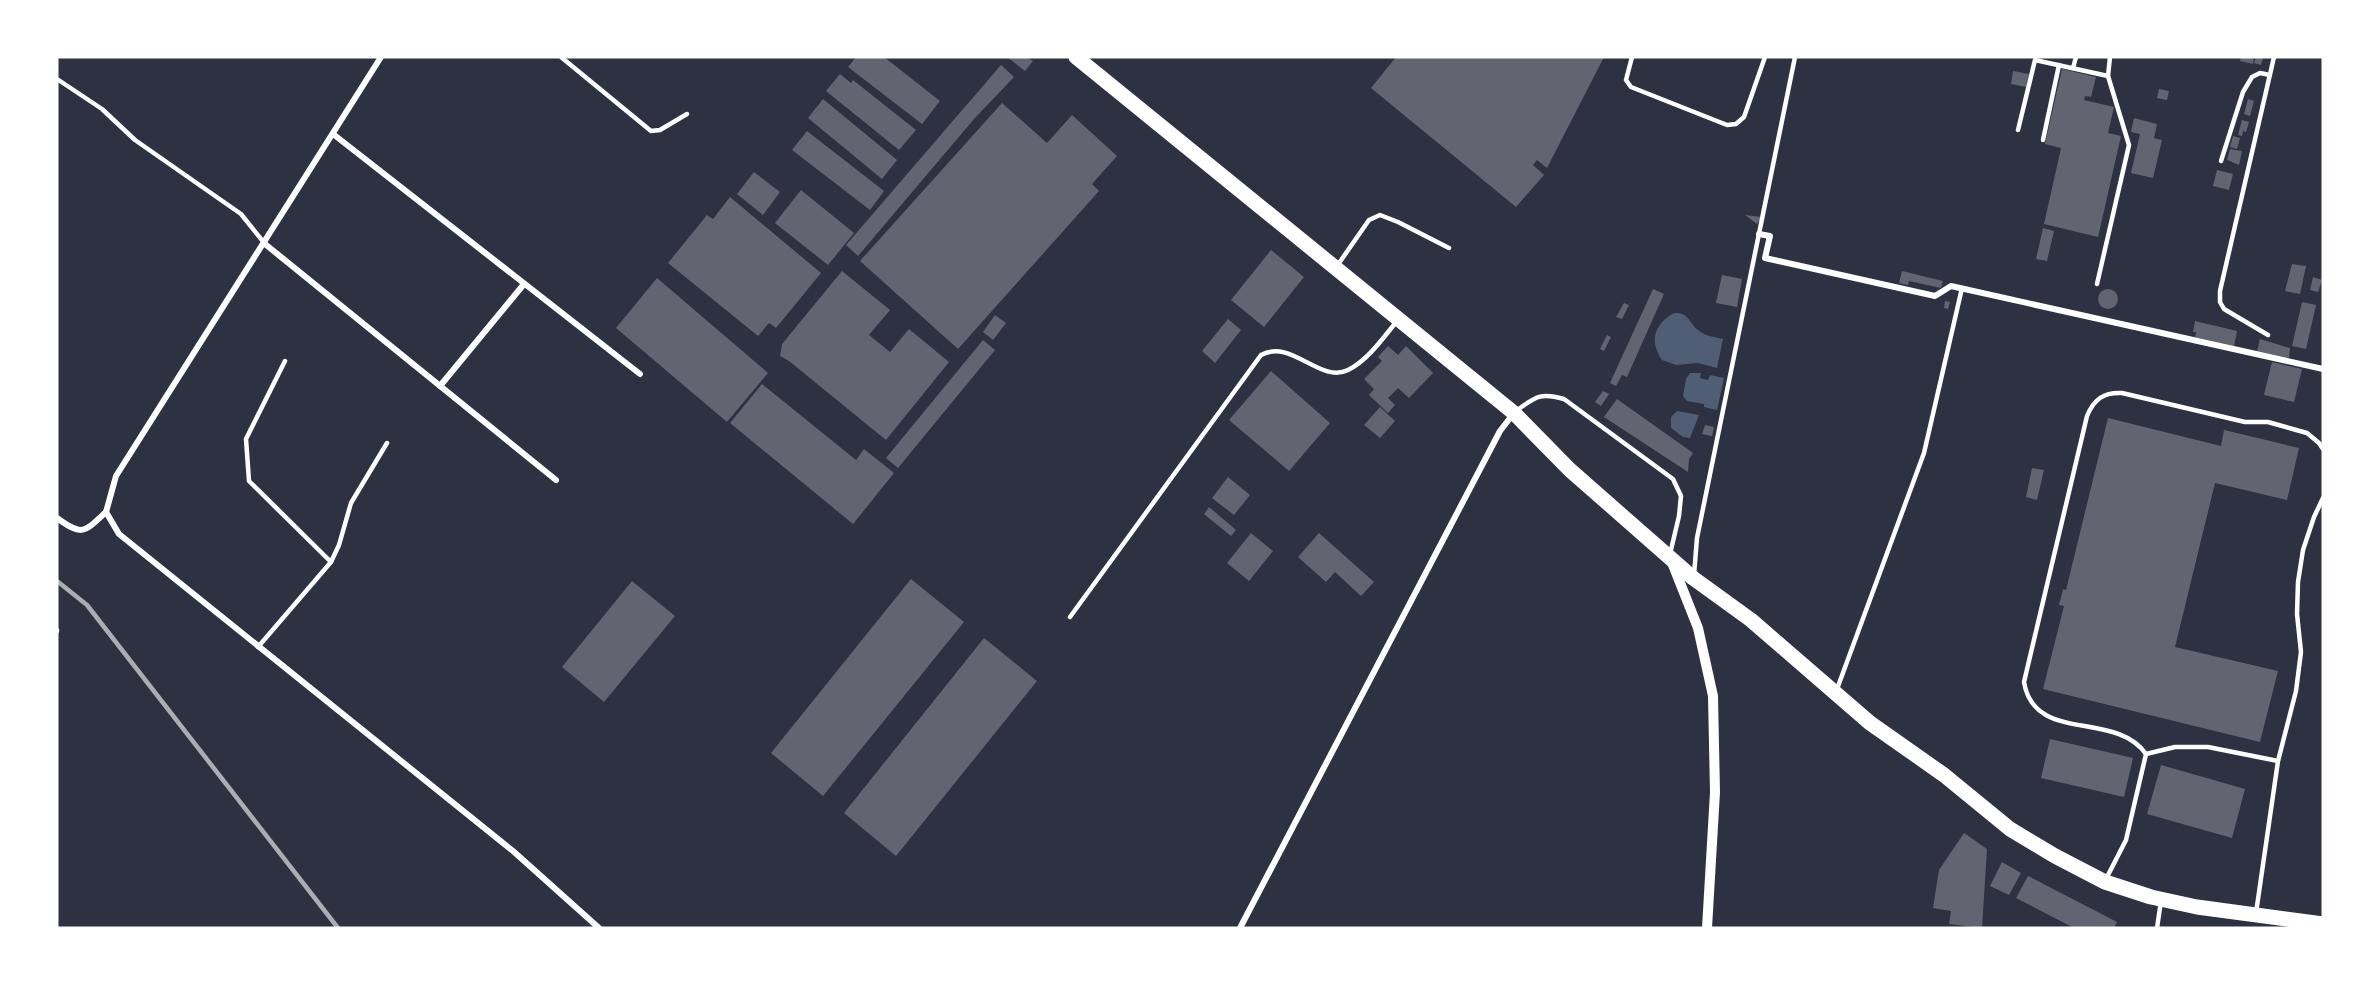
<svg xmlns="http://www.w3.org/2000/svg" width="2380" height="985" font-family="'Alegreya Sans',sans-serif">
<rect width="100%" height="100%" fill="#2d3142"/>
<g fill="#4f5d75">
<path d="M1674,313C1689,312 1689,323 1698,330C1705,336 1714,337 1723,339L1717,368L1698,363L1676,365L1662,360C1649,341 1654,324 1674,313Z"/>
<polygon points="1690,373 1701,373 1700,378 1708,380 1710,375 1724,378 1717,410 1704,407 1704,404 1687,401 1683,396 1686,379"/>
<polygon points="1677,411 1699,415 1690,438 1683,437 1671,428 1671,417"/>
</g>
<g fill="#626471">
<polygon points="856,57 884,57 940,101 922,124 848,67"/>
<polygon points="1007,57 1027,57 1033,61 1025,71"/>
<polygon points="1396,57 1604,57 1547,168 1537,160 1533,165 1544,175 1516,207 1371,88"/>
<polygon points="2241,57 2254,57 2253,64 2240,61"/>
<polygon points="2256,57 2263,58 2261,65 2254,63"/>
<polygon points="1001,65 1014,77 974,119 858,256 846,245"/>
<polygon points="2062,69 2096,77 2091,97 2085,96 2084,100 2114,107 2108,133 2121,136 2098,237 2044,224 2061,148 2045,144"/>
<polygon points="2013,71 2029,74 2026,87 2011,84"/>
<polygon points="840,74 851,83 853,80 916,130 899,150 826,91"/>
<polygon points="2159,89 2169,91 2167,100 2157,98"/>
<polygon points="823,99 897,160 882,179 808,118"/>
<polygon points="2248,99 2254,101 2250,116 2244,114"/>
<polygon points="1002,103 1047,143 1072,115 1117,156 1092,184 1099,191 958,349 860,261"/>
<polygon points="2134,118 2157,124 2154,138 2162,140 2153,178 2131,173 2140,134 2131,132"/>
<polygon points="2242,120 2249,122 2246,132 2243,131 2242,136 2238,135"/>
<polygon points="807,131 884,191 870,210 792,150"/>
<polygon points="2233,136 2240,138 2237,149 2230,147"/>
<polygon points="2230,149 2242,151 2239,165 2227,160"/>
<polygon points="2217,170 2233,174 2229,190 2213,186"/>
<polygon points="754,172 780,192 763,215 737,194"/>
<polygon points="801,190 854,233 828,265 775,223"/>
<polygon points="730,197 821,273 776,328 769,323 758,336 668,263 707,215 713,219"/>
<polygon points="1745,215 1762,217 1757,224"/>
<polygon points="2043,228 2054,231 2047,261 2036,259"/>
<polygon points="1271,250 1304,277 1264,327 1231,300"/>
<polygon points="2292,264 2306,266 2300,294 2285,291"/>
<polygon points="842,271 890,310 869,335 890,352 909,329 949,362 886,440 789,361 780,356 782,344"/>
<polygon points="1902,271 1943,281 1941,288 1909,281 1908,285 1899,283"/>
<polygon points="1722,275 1742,279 1737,307 1716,303"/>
<polygon points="2313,277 2322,280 2318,292 2310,290"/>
<polygon points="657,278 768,373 727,422 616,328"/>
<polygon points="1653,289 1664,294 1627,377 1622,375 1616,386 1610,383"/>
<circle cx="2108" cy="299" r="10"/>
<polygon points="1945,301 1950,302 1948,309 1944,308"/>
<polygon points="2302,302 2316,305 2306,349 2292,346"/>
<polygon points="1624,303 1629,305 1622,319 1616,317"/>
<polygon points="995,315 1006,323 993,340 983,332"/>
<polygon points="1228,319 1241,330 1215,363 1202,351"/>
<polygon points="2195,321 2237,331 2234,346 2195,337 2196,332 2193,332"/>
<polygon points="1607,335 1611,337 1604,351 1600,349"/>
<polygon points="2260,339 2290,348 2289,358 2257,351"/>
<polygon points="983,340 995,350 898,468 886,458"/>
<polygon points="1388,346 1398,355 1406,346 1433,373 1409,398 1398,388 1388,398 1395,405 1388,413 1369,395 1374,389 1364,379 1382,361 1378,357"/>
<polygon points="2272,362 2302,369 2294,402 2264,395"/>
<polygon points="1271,371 1330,423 1289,471 1229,420"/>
<polygon points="762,384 856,460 864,449 894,473 853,524 730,423"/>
<polygon points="1603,391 1609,394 1601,406 1595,402"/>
<polygon points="1617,399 1693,453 1689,459 1688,472 1604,417"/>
<polygon points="1380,407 1395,421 1380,438 1364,425"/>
<polygon points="2108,418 2221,446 2224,430 2299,448 2287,500 2215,483 2175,647 2278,671 2260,742 2043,689 2064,606 2059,605 2063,589 2066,590"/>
<polygon points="1705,425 1714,427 1712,436 1702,434"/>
<polygon points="2032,468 2044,470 2037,500 2026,497"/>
<polygon points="1228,477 1250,495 1234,515 1212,498"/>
<polygon points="1209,507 1236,530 1231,536 1204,514"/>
<polygon points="1251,533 1273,551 1249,581 1227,563"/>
<polygon points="1319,533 1374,582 1361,596 1335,572 1326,582 1298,557"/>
<polygon points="911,579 964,622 823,796 771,753"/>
<polygon points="632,581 675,616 604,702 562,667"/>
<polygon points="984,638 1037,681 896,856 844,813"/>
<polygon points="2050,739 2133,758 2124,797 2041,778"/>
<polygon points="2161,765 2245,789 2232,838 2147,814"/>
<polygon points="1964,833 1987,849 1982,928 1949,924 1951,911 1933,908 1939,870"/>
<polygon points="2002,862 2021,873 2009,895 1990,886"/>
<polygon points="2028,876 2117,922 2114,928 2074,928 2016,898"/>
</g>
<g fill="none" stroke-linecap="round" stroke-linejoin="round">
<g stroke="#fff" stroke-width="4.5">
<polyline points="561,57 651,131 660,130 687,114"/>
<polyline points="1632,57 1626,80 1631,87 1727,125 1736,124 1744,117 1765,57"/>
<polyline points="2073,68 2076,57"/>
<polyline points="2108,76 2110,57"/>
<polyline points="57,79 102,109 135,140 241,214 265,244"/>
<polyline points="2018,130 2035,60 2108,76 2129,145 2097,284"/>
<polyline points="2043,140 2059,65"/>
<polyline points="2221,161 2243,92 2252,77 2260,73 2270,75"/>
<polyline points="1337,266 1369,220 1380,215 1398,222 1449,248"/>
<polyline points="2268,335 2224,309 2220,302 2220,291 2274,57"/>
<polyline points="285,361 246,439 249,481 331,562"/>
<path d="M1516,411C1535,397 1540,392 1564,399L1673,479L1681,496L1679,516L1670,554"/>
<polyline points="1694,575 1697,538 1795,57"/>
<path d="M1070,617L1261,355C1291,338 1320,384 1348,370C1368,360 1383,338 1397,321"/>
<polyline points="57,630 57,631"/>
<polyline points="258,647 331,562 339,545 351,503 387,443"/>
<polyline points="1837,689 1924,453 1962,288"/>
<path d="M2278,761L2208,747H2175L2146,754C2116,710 2034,744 2024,682L2087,416C2094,399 2104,392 2122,393L2245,422H2268L2307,433L2319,443L2323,449"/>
<polyline points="2106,879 2126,840 2146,754"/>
<polyline points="2256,913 2278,761 2296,691 2301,652 2297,614 2298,582 2303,550 2314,517 2323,498"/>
<polyline points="2157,928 2161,901"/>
</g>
<g stroke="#fff" stroke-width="6">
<polyline points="333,134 640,374"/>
<polyline points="1759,234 1770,236 1765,258 1935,296 1951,286 2323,369"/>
<polyline points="265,244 556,480"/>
<polyline points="440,386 524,284"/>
<polyline points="106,512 119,534 513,851 599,928"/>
<polyline points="106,512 116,476 381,57"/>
<path d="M57,518C83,537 84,532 106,512"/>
<polyline points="1240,928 1500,431 1514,413"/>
</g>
<polyline stroke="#fff" stroke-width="10" points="1671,560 1698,628 1713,696 1715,792 1707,928"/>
<polyline stroke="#fff" stroke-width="15" points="1076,57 1514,413 1570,470 1693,578 1751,620 1870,723 1944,775 2010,829 2055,856 2105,882 2151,897 2197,907 2323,924"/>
<polyline stroke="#abadb3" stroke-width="4.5" points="57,581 87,605 338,928"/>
</g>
<rect width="2380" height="985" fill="none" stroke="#ffffff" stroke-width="117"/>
</svg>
